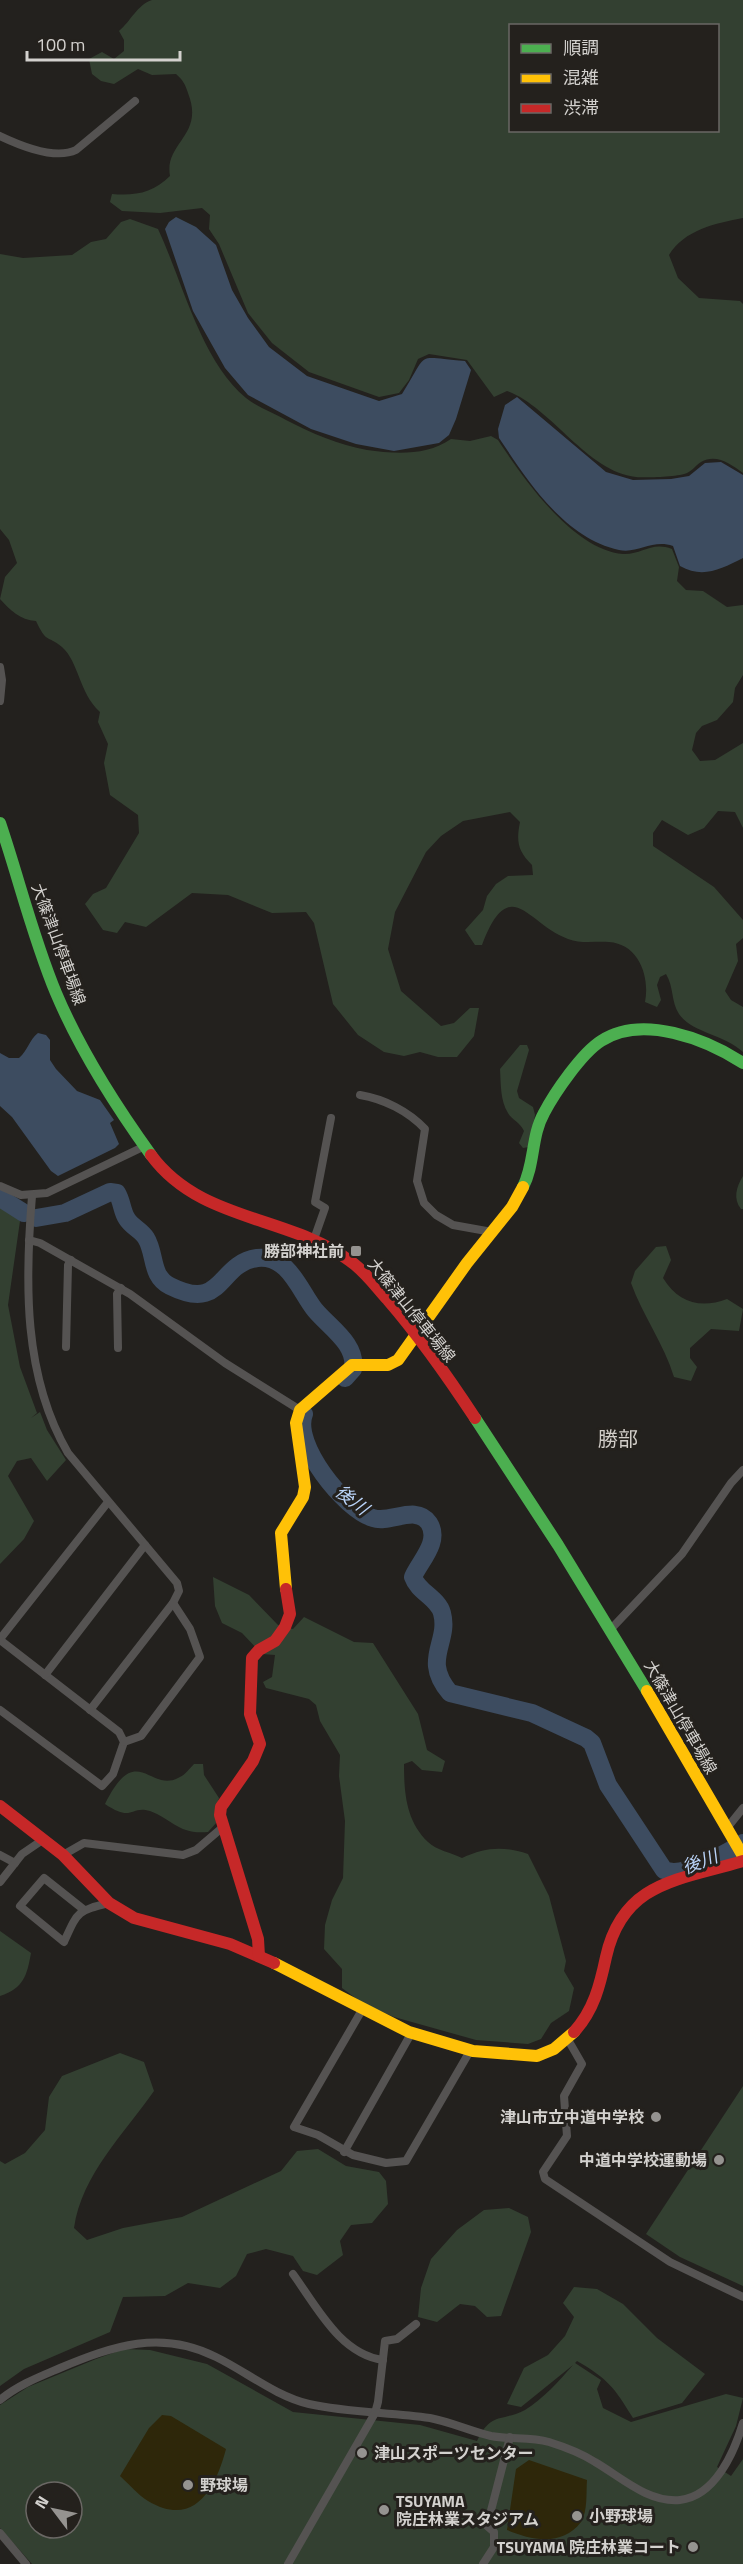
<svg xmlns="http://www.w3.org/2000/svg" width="743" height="2564" font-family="'Titillium Web','Noto Sans JP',sans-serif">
<rect width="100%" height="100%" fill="#23211e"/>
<g fill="#334031" fill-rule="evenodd">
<path d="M152,0H743V218C716,223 684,230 669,255L678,278L699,298L740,301L743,304V473C731,464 716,453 701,462C696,465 692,471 687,473C679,477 645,478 636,477C587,472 551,407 507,391L494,397L467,360L429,354L418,359L409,380L399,393L379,397L309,372L272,343L248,313L219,244L209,229L210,215L202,208L160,213L122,211L110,202L112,194C135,196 153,193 170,176C164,142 205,136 188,93C185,84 183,80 176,74L152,75L138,69L114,84L101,81L92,74L89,59L102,52L114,59L124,51V40L119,31C131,21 137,5 152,0ZM510,26H718V130H510Z"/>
<path d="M130,219L158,229C182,280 201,361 246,398C257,407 274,413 286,420C311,433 339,445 367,450C395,454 427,456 451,439L470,441L491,436L498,440C523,478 573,550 623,554C642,555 651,541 672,549L679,567L677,581L686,590L703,591L727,607L743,605V675L735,688L733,702L717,720L702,726L696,733L692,750L700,761L715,760L743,743V828L735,812L718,811L704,828L688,835L662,820L653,833V846L714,887L743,920V938L736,944L738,961L725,991L731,1000L743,1007V1052C724,1034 692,1033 679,1014C671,1002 674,987 666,974L660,977L657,985L661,1000L657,1007L645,1002C650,977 639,944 609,942C595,941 581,944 568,939C528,925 510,871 482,945H475L465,930L483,910L487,896L496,884L508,876L533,875L532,865C518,851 516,842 520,822L510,812L463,821L441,836L426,852L395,912L388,949L401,991L441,1026L454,1023L470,1008H479L474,1036L457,1057H438L420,1052L404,1056L384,1052L358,1035L333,1004L314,923L306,912L272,913L228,895L192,893L146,927L125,922L117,933L103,930L85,904L93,894L106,888L139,833L138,815L110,795L104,763L108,744L98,722L100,712C79,693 79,662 62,647C46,634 47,644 36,621C20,620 10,610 0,599L5,577L17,563L9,540L0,529V254L23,258L72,255L91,242L106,239L121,222Z"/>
<path d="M520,1045H527L529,1050L517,1091L519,1098L533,1107L535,1115L529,1147L523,1148L519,1143L524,1131C520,1122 512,1120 508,1113C500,1100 501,1084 500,1069Z"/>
<path d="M743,1176V1209H741C733,1199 736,1187 743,1176Z"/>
<polygon points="0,1203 12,1211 20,1221 8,1305 20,1367 37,1413 31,1418 40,1412 47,1430 66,1460 47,1481 31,1458 17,1461 8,1476 34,1521 24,1539 0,1564"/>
<path d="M666,1246L671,1260L663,1278C678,1303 701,1309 727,1299L743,1309L739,1331L711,1329L690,1348V1358L697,1367L691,1381L674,1377C664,1344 643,1316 631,1283L635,1271L656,1247Z"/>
<path d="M213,1577L249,1595L278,1625L293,1629L304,1617L354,1642L373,1643L418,1714L427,1750L445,1761L442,1772L422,1770L412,1761L404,1764C404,1793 406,1821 428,1842C436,1850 452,1853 462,1858C486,1847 503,1846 528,1854L549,1896L566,1961L564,1971L574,1988L569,2011L551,2023L541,2039L528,2044L476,2040L394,2017L362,2003L342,1988V1969L324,1949L325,1925L332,1900L343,1878L345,1821L339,1776L340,1755L320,1721L316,1705L309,1699L266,1688L263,1682L272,1677L275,1655L262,1654L242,1633L222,1623L215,1606Z"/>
<path d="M194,1764H203L204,1775L219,1798L215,1811L217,1822L208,1832C179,1835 172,1819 150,1811C130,1805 133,1823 105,1804C137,1739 150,1795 180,1777C185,1775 190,1768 194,1764Z"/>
<path d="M0,1931L31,1953C27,1975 24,1988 0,1996Z"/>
<path d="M120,2053L144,2062L154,2091C124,2134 82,2174 74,2228L87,2240L123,2228L182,2217L281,2171L297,2151L318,2149L346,2166L379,2172L386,2181L388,2204L372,2223L351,2225L340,2241L343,2255L317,2275L303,2271L293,2256L266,2249L247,2254L236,2276L220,2288L188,2283L165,2296L123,2297L110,2332L24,2369L0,2386V2161L5,2164L25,2153L45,2130L49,2097L62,2076Z"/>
<polygon points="743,2086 743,2286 680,2257 646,2234"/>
<polygon points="509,2208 528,2217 531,2232 501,2316 487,2317 475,2306 460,2304 437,2322 418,2317 421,2288 431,2259 457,2230 484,2210"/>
<path d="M574,2287L597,2289L623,2304L657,2338L705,2374L682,2403L633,2418C614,2387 608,2379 577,2361L575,2363L601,2380L597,2389L603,2408L631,2422L726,2394L743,2398L736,2426L717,2467L731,2476L743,2459V2564H32L0,2528V2405L28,2387L96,2359L124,2349L150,2350L207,2364L293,2412L420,2425L477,2441C491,2411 502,2422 525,2410C542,2400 560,2380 573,2365L521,2407L507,2404L524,2368L548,2355L565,2336L574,2317L563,2303ZM36,2492H72V2528H36Z"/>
</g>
<g fill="#2e270a">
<path d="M162,2415L171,2416L226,2449C216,2487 195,2529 148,2501C138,2495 129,2484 120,2476L149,2428Z"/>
<path d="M529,2460L587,2480C586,2492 588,2511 581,2522C562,2547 531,2540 507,2530L516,2469Z"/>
</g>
<g fill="#3d4c60">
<path d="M176,217L196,227L216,245L232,290L248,318L269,347L307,376L379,401L402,394C430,350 413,357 465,361L471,370L456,419L449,435L439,443L394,451L356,444L311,429L248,395L225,368L193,311L165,229L169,222Z"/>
<path d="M517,397L606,472L633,480L671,479L689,476L705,463L721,462L743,475V558C721,569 703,579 680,566L673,546C652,539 638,554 619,550C564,538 528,481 499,438L498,429L505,405Z"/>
<path d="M38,1033L46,1035L50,1040V1060L56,1069L77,1091L100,1100L114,1120L110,1123L119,1144L115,1148L58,1176L51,1171L12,1117L0,1106V1053L9,1058H19C28,1050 29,1040 38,1033Z"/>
</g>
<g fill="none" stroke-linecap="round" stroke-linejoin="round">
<g stroke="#3d4c60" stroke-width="18">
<polyline points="0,1198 24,1213"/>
<path d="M36,1218L65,1213L110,1192L117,1193C122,1201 122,1212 127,1219C132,1227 141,1230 146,1238C156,1254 150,1276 170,1286C224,1313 217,1264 257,1258C289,1254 300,1292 315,1310C330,1328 357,1344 353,1369L345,1378"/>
<path d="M304,1414C292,1444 344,1509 373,1518C390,1524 416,1504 429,1523C441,1542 419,1562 413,1577C418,1592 438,1598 442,1613C450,1643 421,1659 450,1693L532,1713L586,1738L592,1743L608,1785L664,1870C683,1879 726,1853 743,1843"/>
</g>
<g stroke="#555352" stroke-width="8">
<path d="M0,136C21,146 55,160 76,150L135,101"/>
<polyline points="0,667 2,680 0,701"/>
<path d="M360,1095C384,1099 408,1111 425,1129L417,1181L424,1203L436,1215L453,1225L492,1232"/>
<polyline points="0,1186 21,1195 47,1193 145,1146"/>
<path d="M32,1196C25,1282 23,1376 68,1453L177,1583L179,1591L173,1603L90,1710"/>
<polyline points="29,1240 40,1243 130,1294 225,1363 300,1410"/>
<polyline points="313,1242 325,1208 315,1202 331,1118"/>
<polyline points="66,1347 68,1265 71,1260"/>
<polyline points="118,1348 117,1294 121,1288"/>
<polyline points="610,1630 682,1554 731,1483 743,1470"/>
<polyline points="0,1639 108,1502"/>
<polyline points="0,1640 119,1732 124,1742 113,1774 102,1786 0,1710"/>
<polyline points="45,1675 145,1545"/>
<polyline points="124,1742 141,1736 200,1657 190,1629 173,1603"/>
<polyline points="727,1828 743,1808"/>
<polyline points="0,1855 15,1863"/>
<polyline points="63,1855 84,1843 183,1855 196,1850 223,1827"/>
<polyline points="0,1882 22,1854 44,1839"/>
<path d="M83,1909L44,1878L20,1906L64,1942C78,1911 77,1911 109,1903"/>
<polyline points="362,2010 294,2127 318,2135 353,2155 386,2163 406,2161 470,2051"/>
<polyline points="567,2038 582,2064 564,2096 567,2136 543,2172 545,2179 670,2262 743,2297"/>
<polyline points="344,2152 412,2032"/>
<path d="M293,2274C317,2307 340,2354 383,2360"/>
<path d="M0,2400C18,2385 39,2377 60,2368C113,2346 161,2329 216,2357C247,2372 275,2396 309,2404C349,2413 390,2412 430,2418C451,2422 470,2431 491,2436C511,2440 530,2436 549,2442C565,2447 581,2453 595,2462C621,2477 648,2503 680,2500C715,2496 734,2453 743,2423"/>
<polyline points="0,2533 26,2564"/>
<polyline points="288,2564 375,2413 378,2402 385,2341 397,2339 416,2324"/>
<polyline points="483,2564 494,2547 494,2532 487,2526 510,2437"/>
</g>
<g stroke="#4caf50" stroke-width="12">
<path d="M0,823C19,879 33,938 56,993C80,1050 115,1105 151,1155"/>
<path d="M523,1187C535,1164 531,1136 544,1113C555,1092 582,1053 601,1041C642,1014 706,1039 743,1063"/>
<polyline points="475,1418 558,1545 647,1691"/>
</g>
<g stroke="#ffc107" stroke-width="12">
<polyline points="286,1589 281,1533 303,1497 305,1487 296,1423 300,1410 352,1365 388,1365 398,1360 467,1263 512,1207 523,1187"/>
<polyline points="647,1691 743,1856"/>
<polyline points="274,1963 409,2032 473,2051 537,2056 554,2049 574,2032"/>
</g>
<g stroke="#c62828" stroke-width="12">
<path d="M151,1155C200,1222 288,1215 350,1261C365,1271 376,1287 388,1300C420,1337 448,1377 475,1418"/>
<polyline points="0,1806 63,1855 109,1903 134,1918 230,1944 274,1963"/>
<polyline points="259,1956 258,1939 220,1815 221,1807 253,1761 260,1744 250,1714 252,1658 259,1650 275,1641 285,1627 290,1614 286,1589"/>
<path d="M574,2032C594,2010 600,1985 606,1957C623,1881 680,1880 743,1861"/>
</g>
</g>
<g fill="#959390" stroke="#24211d" stroke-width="2">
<rect x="350" y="1245" width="12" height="12" rx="3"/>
<circle cx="656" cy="2117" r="6"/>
<circle cx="719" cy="2160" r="6"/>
<circle cx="362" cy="2453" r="6"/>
<circle cx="188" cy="2485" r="6"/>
<circle cx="384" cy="2510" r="6"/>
<circle cx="577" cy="2516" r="6"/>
<circle cx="693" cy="2547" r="6"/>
</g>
<g text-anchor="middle" stroke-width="6" stroke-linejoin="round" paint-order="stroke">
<g font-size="16" fill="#d3d1ce" stroke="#24211d">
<text transform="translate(59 944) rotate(70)" y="6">大篠津山停車場線</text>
<text transform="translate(412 1310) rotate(51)" y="6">大篠津山停車場線</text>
<text transform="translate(681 1717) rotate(60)" y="6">大篠津山停車場線</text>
</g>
<g font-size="16" font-weight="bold" fill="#d3d1ce" stroke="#24211d" text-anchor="end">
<text x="344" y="1257">勝部神社前</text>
<text x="644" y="2123">津山市立中道中学校</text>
<text x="707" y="2166">中道中学校運動場</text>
<text x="374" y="2459" text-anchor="start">津山スポーツセンター</text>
<text x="200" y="2491" text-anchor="start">野球場</text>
<text x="396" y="2507" text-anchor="start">TSUYAMA<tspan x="396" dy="18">院庄林業スタジアム</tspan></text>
<text x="589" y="2522" text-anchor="start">小野球場</text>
<text x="681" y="2553">TSUYAMA 院庄林業コート</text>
</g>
<g font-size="18" font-style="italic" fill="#bad4f9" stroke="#24211d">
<text transform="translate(352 1500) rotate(38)" y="6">後川</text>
<text transform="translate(700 1862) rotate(-21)" y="6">後川</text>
</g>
<g font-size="20" fill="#d1cdc8" stroke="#24211d">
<text x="618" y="1446">勝部</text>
</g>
</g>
<rect x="509" y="24" width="210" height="108" fill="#24211d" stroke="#6a6764" stroke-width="1.5"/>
<rect x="521" y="44" width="30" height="9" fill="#4caf50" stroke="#6a6764" stroke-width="1.5"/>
<text x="563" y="54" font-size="18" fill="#d3d1ce">順調</text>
<rect x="521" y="74" width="30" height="9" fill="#ffc107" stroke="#6a6764" stroke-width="1.5"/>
<text x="563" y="84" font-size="18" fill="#d3d1ce">混雑</text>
<rect x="521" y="104" width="30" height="9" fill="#c62828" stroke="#6a6764" stroke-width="1.5"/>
<text x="563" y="114" font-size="18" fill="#d3d1ce">渋滞</text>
<g transform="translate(54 2510) rotate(302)"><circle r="28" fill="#24211d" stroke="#6a6764" stroke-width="1.5"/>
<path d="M0-4.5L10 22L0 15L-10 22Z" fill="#959390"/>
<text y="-9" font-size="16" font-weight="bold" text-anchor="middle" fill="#d3d1ce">N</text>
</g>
<path d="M27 51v9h153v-9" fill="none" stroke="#d3d1ce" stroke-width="3"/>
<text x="36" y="51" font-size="18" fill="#d3d1ce" stroke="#24211d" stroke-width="4.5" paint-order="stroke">100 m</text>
</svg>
